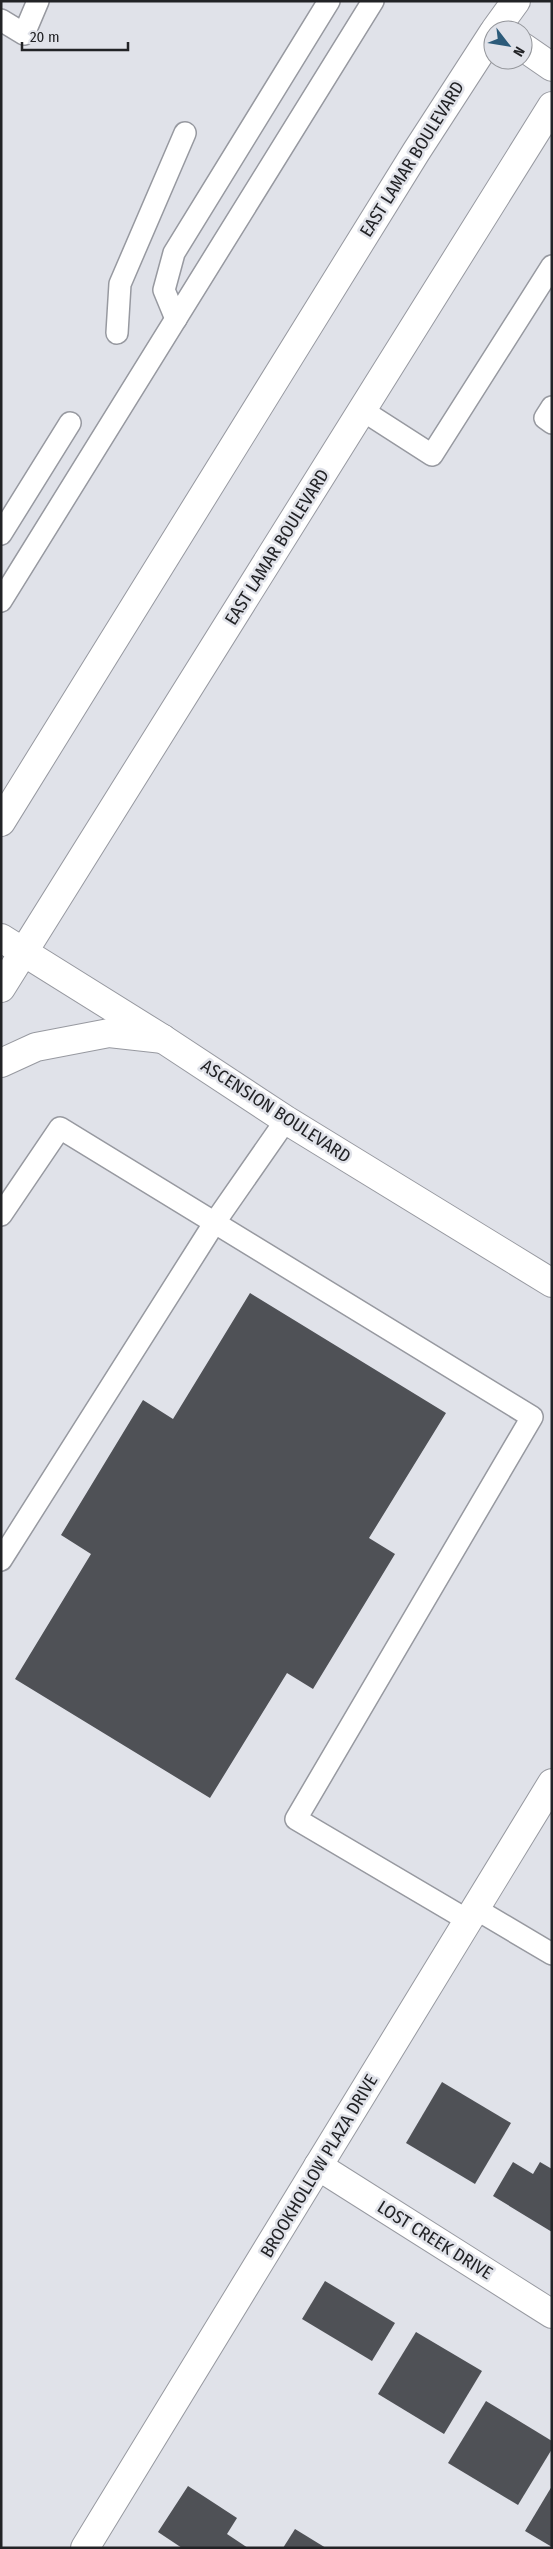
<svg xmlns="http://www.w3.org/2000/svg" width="553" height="2549" font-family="'Fira Sans Condensed',sans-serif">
<rect width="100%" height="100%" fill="#e0e2e9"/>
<g fill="#4f5156">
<polygon points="250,1293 446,1413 369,1538 395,1554 313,1689 287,1673 210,1798 15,1679 91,1554 61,1535 143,1400 173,1419"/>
<polygon points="442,2082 511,2123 475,2184 406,2143"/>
<polygon points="513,2162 533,2174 540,2162 552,2169 552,2232 493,2196"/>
<polygon points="325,2281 395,2323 372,2361 302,2319"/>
<polygon points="416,2332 482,2371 444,2434 378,2394"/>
<polygon points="486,2401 552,2441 552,2449 518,2505 448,2463"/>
<polygon points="188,2486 237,2518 227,2534 248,2548 182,2548 158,2532"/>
<polygon points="552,2486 552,2547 525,2531"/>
<polygon points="295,2529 326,2548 283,2548"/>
</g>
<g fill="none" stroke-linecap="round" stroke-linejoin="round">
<g stroke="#9799a0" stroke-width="24">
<g id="service">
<polyline points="1,20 24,34 38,1"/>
<polyline points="176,319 164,290 174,253 329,1"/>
<polyline points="117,333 120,284 185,133"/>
<polyline points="552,407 545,418 552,423"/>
<polyline points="362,410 432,455 552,266"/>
<polyline points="1,534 70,423"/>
<polyline points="1,601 373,1"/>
<polyline points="1,1215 60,1128 532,1417 296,1819 469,1921"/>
<polyline points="1,1560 215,1222 286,1120"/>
<polyline points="476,1909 552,1954"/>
</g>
</g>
<g stroke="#9799a0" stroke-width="30">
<polyline id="minor" points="318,2166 552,2314"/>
</g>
<g stroke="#9799a0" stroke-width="30">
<g id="tertiary">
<polyline points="1,938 163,1039 286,1120 552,1283"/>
<polyline points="85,2548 552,1783"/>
</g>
</g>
<g stroke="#9799a0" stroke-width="30">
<g id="secondary">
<polyline points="495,30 516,1"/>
<polyline points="523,47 552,67"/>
<polyline points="1,822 416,152 493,33"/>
<polyline points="1,988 552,106"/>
<polyline points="1,1063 36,1047 109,1033 163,1039"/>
</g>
</g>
<use href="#service" stroke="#fff" stroke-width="21"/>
<use href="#minor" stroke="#fff" stroke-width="28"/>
<use href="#tertiary" stroke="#fff" stroke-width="28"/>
<use href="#secondary" stroke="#fff" stroke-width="28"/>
</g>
<g text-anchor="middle" stroke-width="5" stroke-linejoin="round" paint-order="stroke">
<g font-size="18" fill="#222326" stroke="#e0e2e9">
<text transform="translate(412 159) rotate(-58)" y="6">EAST LAMAR BOULEVARD</text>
<text transform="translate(277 547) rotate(-58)" y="6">EAST LAMAR BOULEVARD</text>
<text transform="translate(276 1111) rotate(33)" y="6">ASCENSION BOULEVARD</text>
<text transform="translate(319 2166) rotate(-59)" y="6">BROOKHOLLOW PLAZA DRIVE</text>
<text transform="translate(435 2240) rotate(32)" y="6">LOST CREEK DRIVE</text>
</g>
</g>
<rect width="553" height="2549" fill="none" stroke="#222326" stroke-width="5"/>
<g transform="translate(508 45) rotate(121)"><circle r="24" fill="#e0e2e9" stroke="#94969b"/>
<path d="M0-4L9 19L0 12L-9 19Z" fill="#2c5b7a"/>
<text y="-8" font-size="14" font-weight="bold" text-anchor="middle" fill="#222326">N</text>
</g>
<path d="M22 42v8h106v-8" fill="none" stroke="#222326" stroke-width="2.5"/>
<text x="30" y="42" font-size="15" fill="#222326" stroke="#e0e2e9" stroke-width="4" paint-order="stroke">20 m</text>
</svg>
